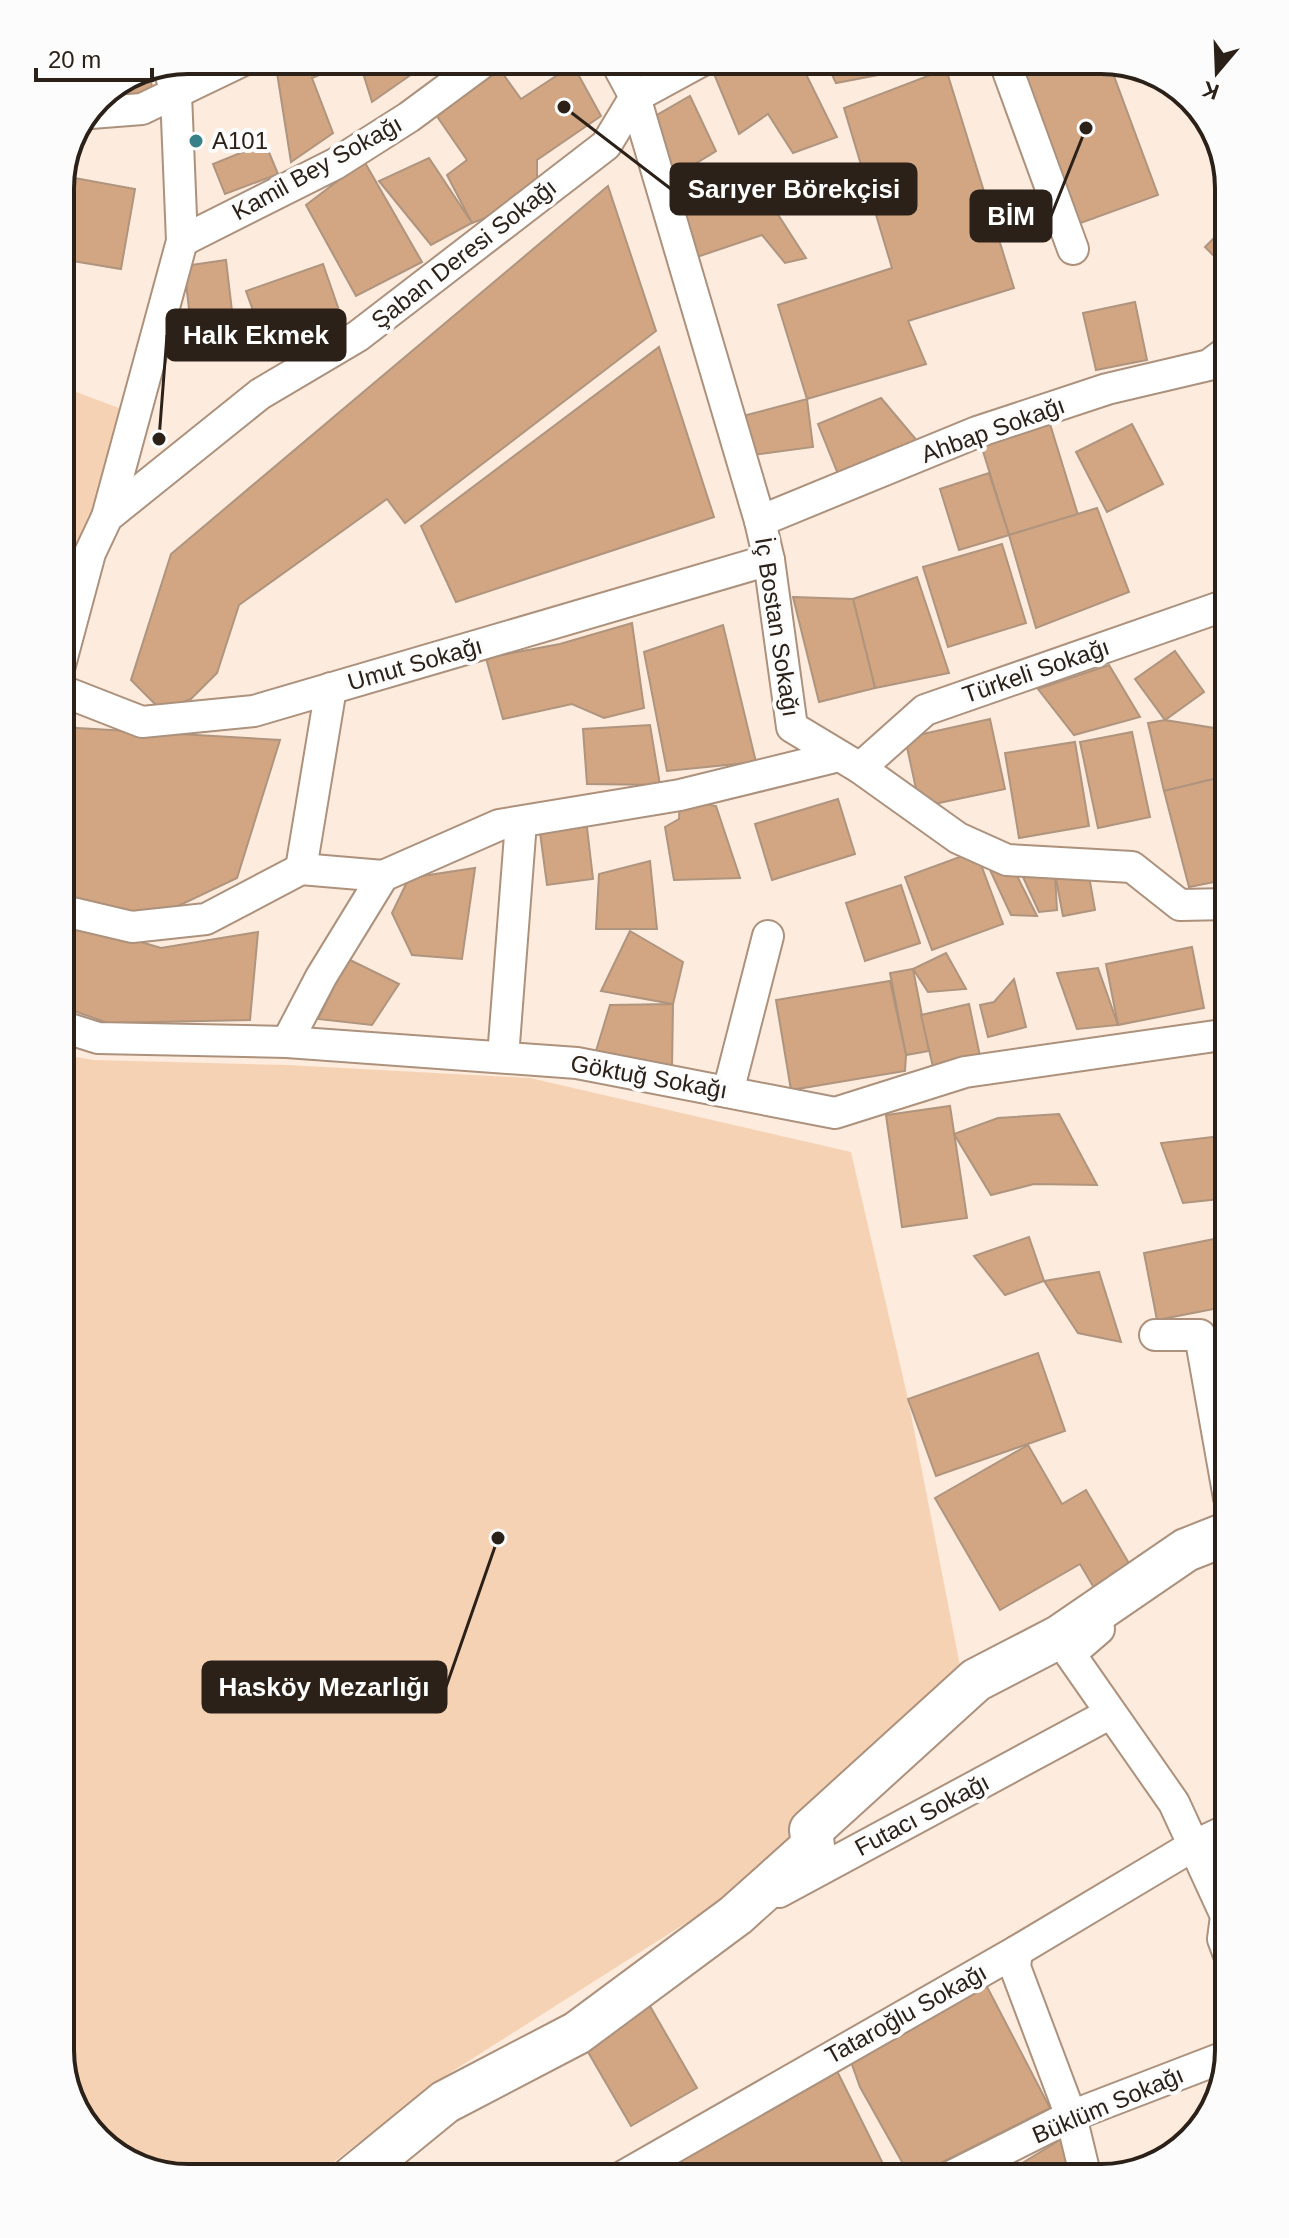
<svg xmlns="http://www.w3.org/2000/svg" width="1289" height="2238" font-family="Arial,sans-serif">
<rect width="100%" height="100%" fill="#fdebdd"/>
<g fill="#f6d2b5">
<polygon points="60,386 127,411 86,540 60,548"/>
<polygon points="60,1054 93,1060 287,1065 530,1078 851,1152 908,1399 962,1676 800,1839 708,1909 445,2076 313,2178 180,2178 117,2156 73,2106 60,2050"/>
</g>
<g fill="#d2a683" stroke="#af947e" stroke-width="2">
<polygon points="275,60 354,60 312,78 333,133 291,162"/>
<polygon points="359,60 432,60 372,102"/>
<polygon points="731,60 799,60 837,137 793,153 768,114 739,134 712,69"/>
<polygon points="825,60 890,60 894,72 836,83"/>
<polygon points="1061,60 1108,60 1158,195 1064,229 1010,79"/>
<polygon points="573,65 601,116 537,160 537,188 499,213 472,223 447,175 467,160 434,112 498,67 521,99"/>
<polygon points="946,69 1014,288 908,321 926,364 807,399 778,305 892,268 844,108"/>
<polygon points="150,76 153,92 95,103 98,97"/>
<polygon points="690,96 716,151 672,178 650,119"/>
<polygon points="265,143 278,174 225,194 213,164"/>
<polygon points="429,158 472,223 431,245 379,181"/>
<polygon points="364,161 422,262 356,296 306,205"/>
<polygon points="775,168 809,207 777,213 806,258 785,263 762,235 694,258 674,198"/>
<polygon points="69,177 135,189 121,269 60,259 60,225"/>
<polygon points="608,186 656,331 405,523 387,499 239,605 217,673 191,699 161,710 131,680 171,554"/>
<polygon points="1229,223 1229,271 1205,247"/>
<polygon points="226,260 234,328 192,334 184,266"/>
<polygon points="323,264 340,313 263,338 246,291"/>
<polygon points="1135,302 1147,360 1096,370 1083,313"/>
<polygon points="659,347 714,517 456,602 421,526"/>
<polygon points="881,398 919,443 838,474 818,424"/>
<polygon points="807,399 813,447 753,455 743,416"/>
<polygon points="1046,411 1078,515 1009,535 977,432"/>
<polygon points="1132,424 1163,484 1107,512 1076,452"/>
<polygon points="1229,460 1229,514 1217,463"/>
<polygon points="989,473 1009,535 959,550 940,489"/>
<polygon points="1097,508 1129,592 1036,628 1009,535"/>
<polygon points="1002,544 1026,623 948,647 923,567"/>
<polygon points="917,577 949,673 875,688 853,599"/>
<polygon points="793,597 853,599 875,688 819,702"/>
<polygon points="632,623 644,708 604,718 572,704 503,719 486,658 560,644"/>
<polygon points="723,625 756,762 667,771 644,652"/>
<polygon points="1175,651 1204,692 1165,720 1135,679"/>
<polygon points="1109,665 1140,717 1074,735 1038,689"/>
<polygon points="1229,680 1229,727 1218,683"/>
<polygon points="990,719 1005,789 920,807 905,738"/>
<polygon points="1165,720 1214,728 1226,776 1164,791 1148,723"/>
<polygon points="650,725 660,785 587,784 583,729"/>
<polygon points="60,727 280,740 237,878 155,917 60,902"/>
<polygon points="1132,732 1150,817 1098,828 1080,742"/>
<polygon points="1075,742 1089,826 1019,838 1005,753"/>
<polygon points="1226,776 1229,879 1189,887 1164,791"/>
<polygon points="680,799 716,806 740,878 674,880 665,827 679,819"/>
<polygon points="838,799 855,854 772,880 755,824"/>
<polygon points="586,819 593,879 547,885 539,825"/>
<polygon points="976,851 1003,924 932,950 905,877"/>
<polygon points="650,861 657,929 596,929 599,874"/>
<polygon points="475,868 462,959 412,955 392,913 409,878"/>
<polygon points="990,870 1016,874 1037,916 1011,915"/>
<polygon points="1055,874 1057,910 1039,912 1023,877"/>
<polygon points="1055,874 1089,876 1095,910 1063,916"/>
<polygon points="901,885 920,943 865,961 846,903"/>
<polygon points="60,918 161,948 258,932 250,1020 108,1023 60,1006"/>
<polygon points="630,931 683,962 673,1004 601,991"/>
<polygon points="1192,947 1204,1008 1118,1025 1106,964"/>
<polygon points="946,953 966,989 928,992 913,969"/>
<polygon points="348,959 399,984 372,1025 318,1019"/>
<polygon points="1098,968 1118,1025 1077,1029 1057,973"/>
<polygon points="913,969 929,1051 906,1055 890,973"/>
<polygon points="1014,979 1026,1027 988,1037 980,1005 994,1002"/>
<polygon points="890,981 906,1055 905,1071 791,1090 776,1000"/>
<polygon points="673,1004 672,1069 596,1051 610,1005"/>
<polygon points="969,1004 980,1056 933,1067 921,1015"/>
<polygon points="950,1106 967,1218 902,1227 886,1115"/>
<polygon points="1059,1114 1097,1185 1034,1184 991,1195 954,1134 998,1118"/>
<polygon points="1229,1135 1229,1198 1183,1203 1161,1143"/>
<polygon points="1229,1236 1229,1306 1157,1320 1144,1253"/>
<polygon points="1029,1237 1044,1281 1005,1295 974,1256"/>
<polygon points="1099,1272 1121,1342 1078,1333 1044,1281"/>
<polygon points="1038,1353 1065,1431 936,1476 908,1399"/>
<polygon points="1028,1445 1062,1504 1086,1490 1134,1572 1097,1593 1080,1564 1000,1610 935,1498"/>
<polygon points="984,1981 1050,2108 911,2178 860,2087 849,2056"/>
<polygon points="643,1994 697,2088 631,2126 577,2033"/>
<polygon points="837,2071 890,2178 651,2178 644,2164"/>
<polygon points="1063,2138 1070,2178 998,2178"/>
</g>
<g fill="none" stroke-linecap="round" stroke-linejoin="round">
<g stroke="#ac917c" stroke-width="34">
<g id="street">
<polyline points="615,60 635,97 760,521 769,560 792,727 860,768 958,838 1007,860 1132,867 1180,905 1229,904"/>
<polyline points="1004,60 1073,249"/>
<polyline points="91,113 142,109 244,60"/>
<polyline points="182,241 335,164 409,117 486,60"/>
<polyline points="107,517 182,241 176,94 169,68"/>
<polyline points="760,521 977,432 1107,389 1209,365 1229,350"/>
<polyline points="60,665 90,553 107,517 260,394 358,336 606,145 635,97 703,60"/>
<polyline points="60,690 142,722 254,711 769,560"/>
<polyline points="860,768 925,710 1229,604"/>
<polyline points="301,869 331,688"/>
<polyline points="60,910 132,927 206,919 301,869 383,876"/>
<polyline points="60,1026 98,1038 287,1042 577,1063 835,1113 965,1072 1229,1034"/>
<polyline points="287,1042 321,977 383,876 499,825 680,795 839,756"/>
<polyline points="503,1057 521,822"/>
<polyline points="728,1092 768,936"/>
<polyline points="1155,1335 1200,1335 1229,1498"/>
<polyline points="1099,1629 1070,1654 1174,1803 1226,1916 1223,1939 1229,1955"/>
<polyline points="779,1892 1109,1714"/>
<polyline points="1017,1951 1015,1967 1071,2116 1086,2178"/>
<polyline points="620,2178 1017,1951 1191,1847 1229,1829"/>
<polyline points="948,2178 1071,2116 1227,2056"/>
</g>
</g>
<g stroke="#ac917c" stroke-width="46">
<polyline id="secondary" points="352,2178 445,2102 577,2033 736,1915 813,1846 811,1830 976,1680 1059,1637 1186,1550 1229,1533"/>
</g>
<use href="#street" stroke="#fff" stroke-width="30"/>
<use href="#secondary" stroke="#fff" stroke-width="42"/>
</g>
<circle fill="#388088" stroke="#fcfcfc" stroke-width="3" cx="196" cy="141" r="8"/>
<g text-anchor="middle" stroke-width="8" stroke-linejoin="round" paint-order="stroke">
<g font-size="24" fill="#2c2118" stroke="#fcfcfc" text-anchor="start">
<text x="212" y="149">A101</text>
</g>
<g font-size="24" fill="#2c2118" stroke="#fcfcfc">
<text transform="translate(317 168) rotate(-29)" y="8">Kamil Bey Sokağı</text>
<text transform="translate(464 254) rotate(-38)" y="8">Şaban Deresi Sokağı</text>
<text transform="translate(993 430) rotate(-20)" y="8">Ahbap Sokağı</text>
<text transform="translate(777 627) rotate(81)" y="8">İç Bostan Sokağı</text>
<text transform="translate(415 664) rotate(-16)" y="8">Umut Sokağı</text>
<text transform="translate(1036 671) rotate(-19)" y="8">Türkeli Sokağı</text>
<text transform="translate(649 1077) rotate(10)" y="8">Göktuğ Sokağı</text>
<text transform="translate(922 1815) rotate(-28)" y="8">Futacı Sokağı</text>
<text transform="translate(906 2014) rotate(-29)" y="8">Tataroğlu Sokağı</text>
<text transform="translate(1108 2105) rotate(-23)" y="8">Büklüm Sokağı</text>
</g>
</g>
<path d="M0 0H1289V2238H0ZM188 74H1101A114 114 0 0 1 1215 188V2050A114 114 0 0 1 1101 2164H188A114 114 0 0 1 74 2050V188A114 114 0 0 1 188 74Z" fill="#fcfcfc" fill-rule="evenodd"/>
<path fill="none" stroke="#2c2118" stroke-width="4" d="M188 74H1101A114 114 0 0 1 1215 188V2050A114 114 0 0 1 1101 2164H188A114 114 0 0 1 74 2050V188A114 114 0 0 1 188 74Z"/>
<path fill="none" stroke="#2c2118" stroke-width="3" d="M564 107L671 189M1086 128L1051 216M159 439L167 335M498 1538L446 1687"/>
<g fill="#2c2118" stroke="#fcfcfc" stroke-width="3">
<circle cx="564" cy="107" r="8"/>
<circle cx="1086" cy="128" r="8"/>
<circle cx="159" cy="439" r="8"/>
<circle cx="498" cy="1538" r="8"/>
</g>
<g fill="#2c2118" stroke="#2c2118" stroke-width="3">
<rect x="671" y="164" width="245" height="50" rx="8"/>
<rect x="971" y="191" width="80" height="50" rx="8"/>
<rect x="167" y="310" width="178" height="50" rx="8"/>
<rect x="203" y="1662" width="243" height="50" rx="8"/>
</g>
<g font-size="26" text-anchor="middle" font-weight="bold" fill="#fff">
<text x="794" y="198">Sarıyer Börekçisi</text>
<text x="1011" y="225">BİM</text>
<text x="256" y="344">Halk Ekmek</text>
<text x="324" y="1696">Hasköy Mezarlığı</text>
</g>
<g transform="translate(1217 72) rotate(199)" stroke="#fcfcfc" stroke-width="6" paint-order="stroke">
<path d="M0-6L14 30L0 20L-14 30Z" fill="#2c2118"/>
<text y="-12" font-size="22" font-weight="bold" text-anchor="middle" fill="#2c2118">K</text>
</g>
<path d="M36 68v12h116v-12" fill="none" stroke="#2c2118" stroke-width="4"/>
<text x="48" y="68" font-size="24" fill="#2c2118" stroke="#fcfcfc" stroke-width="6" paint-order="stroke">20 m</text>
</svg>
